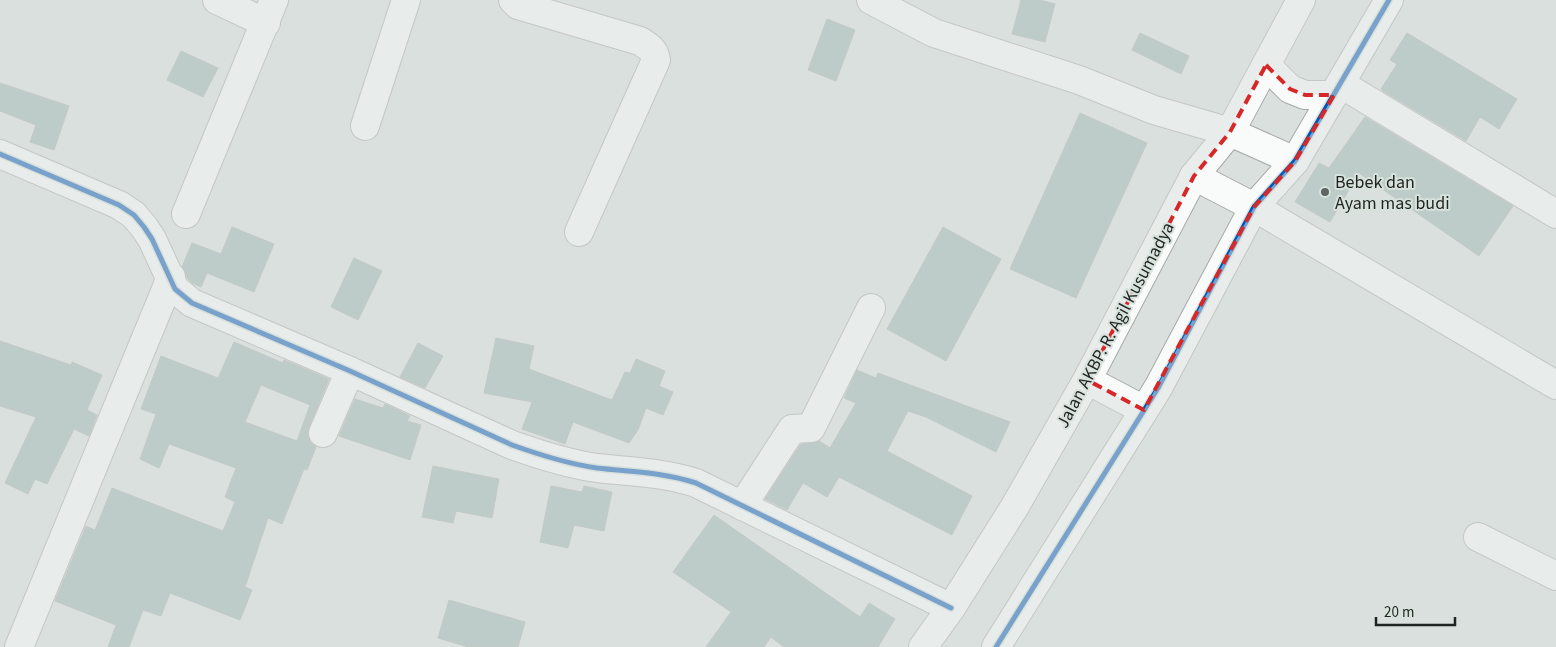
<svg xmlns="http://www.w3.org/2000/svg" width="1556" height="647" font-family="'Source Sans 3',sans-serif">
<rect width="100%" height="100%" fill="#dae0dd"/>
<g fill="#99b3af" stroke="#a8adac" fill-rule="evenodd">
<polygon points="1021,0 1040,0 1055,4 1045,42 1012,34"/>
<polygon points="827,19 855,30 836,81 808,70"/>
<polygon points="1140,33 1189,56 1181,74 1132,50"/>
<polygon points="1407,33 1517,99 1499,129 1480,117 1466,141 1383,91 1381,89 1397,64 1390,60"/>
<polygon points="181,51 218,68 203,97 167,80"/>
<polygon points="0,83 69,106 54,150 30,142 36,125 0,111"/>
<polygon points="1080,113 1147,143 1076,298 1010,269"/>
<polygon points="1365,117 1513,206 1479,256 1359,173 1330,222 1295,202 1319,163 1329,168"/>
<polygon points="232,227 274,244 254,292 207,273 201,287 192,283 188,279 182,267 192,243 221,254"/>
<polygon points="943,227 1001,259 946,361 887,329"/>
<polygon points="354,258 382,271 358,320 331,307"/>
<polygon points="496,338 534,346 529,369 612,400 625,372 630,373 636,359 665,371 659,386 673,392 663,415 646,408 638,430 629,443 573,422 565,444 522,429 532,402 484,393"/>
<polygon points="0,341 71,365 72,362 102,375 87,410 97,415 89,436 74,429 47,484 35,479 28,494 5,483 36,417 0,406"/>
<path d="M234,342L283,363L284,360L329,379L309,427L308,435L310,442L316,447L307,470L304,469L282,524L268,518L245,587L252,590L240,620L170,593L161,616L143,610L129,647H108L116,625L55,601L86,526L95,530L112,488L223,531L235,502L225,497L236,468L169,444L159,468L140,459L156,414L141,409L161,356L218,378ZM261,385L310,405L297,441L245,422Z"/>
<polygon points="418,343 443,356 425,388 400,377"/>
<polygon points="857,370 876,378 878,373 1010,422 996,452 926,417 908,411 887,451 972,496 952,535 839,477 827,497 803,483 787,510 765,499 801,444 819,441 830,448 856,403 844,398"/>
<polygon points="355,399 383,408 385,404 410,416 407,421 421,425 410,460 339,436"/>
<polygon points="433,466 499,479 492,518 456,511 453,523 422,517"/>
<polygon points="551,486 582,492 584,486 612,492 604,531 574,525 568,548 540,542"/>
<polygon points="714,515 860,617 869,603 895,619 878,647 784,647 771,637 764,647 706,647 731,612 673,572"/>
<polygon points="449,600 525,622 518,647 468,647 438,638"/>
</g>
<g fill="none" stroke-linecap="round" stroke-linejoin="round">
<g stroke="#a6aaa8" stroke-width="30">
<g id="minor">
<polyline points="217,0 266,23"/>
<path d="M513,0L518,5L640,41C648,46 655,50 656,60L579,232"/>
<polyline points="871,0 934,33 1079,80 1154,110 1230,132"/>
<polyline points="1341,84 1556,214"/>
<polyline points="365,126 406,0"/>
<path d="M0,154L119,205L134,215L144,227L152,239L175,289L192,303L350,371L512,445C540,455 568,464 597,468C632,472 662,472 696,483L951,608"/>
<polyline points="1254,207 1556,385"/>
<polyline points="186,214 274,0"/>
<polyline points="323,433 350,371"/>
<polyline points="742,506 792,429 811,428 871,308"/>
<polyline points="1478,537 1556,576"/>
<polyline points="19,647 171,277"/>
<polyline points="996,647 1158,388 1254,207 1295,161 1389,0"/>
</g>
</g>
<g stroke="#a6aaa8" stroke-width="30">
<g id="major">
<polyline points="1266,65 1290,89 1305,95 1334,95"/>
<polyline points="1230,132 1295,161"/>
<polyline points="1194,176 1254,207"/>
<polyline points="1087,380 1144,410"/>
<polyline points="923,647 951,608 1014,508 1087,380 1194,176 1230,132 1301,0"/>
</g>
</g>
<use href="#minor" stroke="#f9fafa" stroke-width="28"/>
<use href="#major" stroke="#f9fafa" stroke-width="28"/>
<g stroke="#d8e2dc" stroke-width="8">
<g id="cycleway">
<path d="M0,154L119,205L134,215L144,227L152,239L175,289L192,303L350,371L512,445C540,455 568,464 597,468C632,472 662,472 696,483L951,608"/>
<polyline points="996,647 1158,388 1254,207 1295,161 1389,0"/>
</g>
</g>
<use href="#cycleway" stroke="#0057b8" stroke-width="5"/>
</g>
<path d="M0 0H1556V647H0ZM1266,65L1290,89L1305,95H1334L1295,161L1254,207L1144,410L1087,380L1194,176L1230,132Z" fill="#dae0dd" fill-opacity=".55" fill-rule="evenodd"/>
<path fill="none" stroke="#d62828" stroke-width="4" stroke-dasharray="10 6" stroke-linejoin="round" d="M1266,65L1290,89L1305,95H1334L1295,161L1254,207L1144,410L1087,380L1194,176L1230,132Z"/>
<circle fill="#606563" stroke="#d8e2dc" stroke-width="2" cx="1325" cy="192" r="5"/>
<g text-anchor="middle" stroke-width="4" stroke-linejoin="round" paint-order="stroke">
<g font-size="18" fill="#1f2321" stroke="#d8e2dc" text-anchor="start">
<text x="1335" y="188">Bebek dan<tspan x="1335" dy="21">Ayam mas budi</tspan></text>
</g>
<g font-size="18" fill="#1f2321" stroke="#d8e2dc">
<text transform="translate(1115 325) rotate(-62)" y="6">Jalan AKBP. R. Agil Kusumadya</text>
</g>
</g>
<path d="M1376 617v8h79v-8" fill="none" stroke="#1f2321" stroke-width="2.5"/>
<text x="1384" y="617" font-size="15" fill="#1f2321" stroke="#d8e2dc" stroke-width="4" paint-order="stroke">20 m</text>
</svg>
